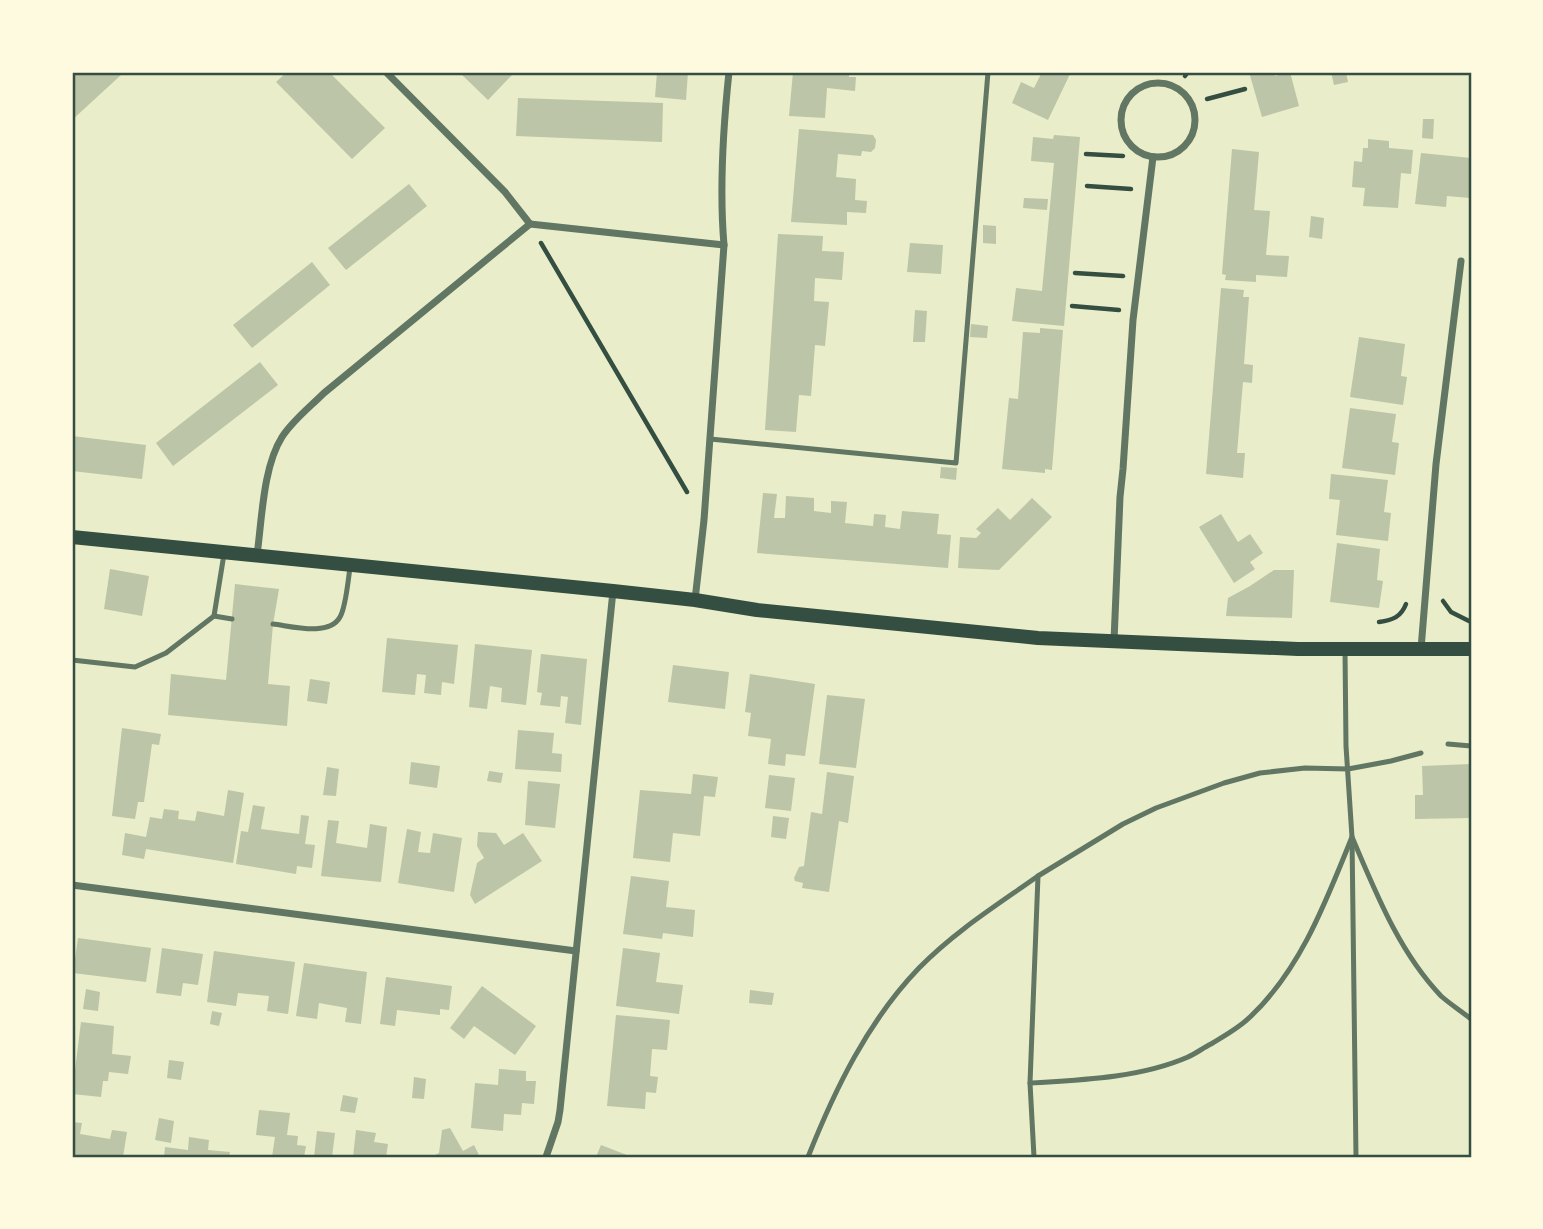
<svg xmlns="http://www.w3.org/2000/svg" width="1543" height="1229" font-family="Rubik,sans-serif">
<rect width="100%" height="100%" fill="#e9edc9"/>
<g fill="#bcc5a7">
<polygon points="72,72 118,72 121,75 72,120"/>
<polygon points="287,72 329,72 385,128 352,159 276,82"/>
<polygon points="459,72 510,72 513,74 488,100"/>
<polygon points="657,72 688,72 686,100 655,97"/>
<polygon points="793,72 849,72 849,77 856,77 855,91 827,88 825,118 789,116"/>
<polygon points="1042,72 1071,72 1048,120 1012,103 1021,82 1034,88"/>
<polygon points="1249,72 1274,72 1275,76 1290,72 1299,106 1262,117"/>
<polygon points="1331,72 1346,72 1348,82 1334,85"/>
<polygon points="518,98 663,103 662,142 516,136"/>
<polygon points="1423,119 1434,119 1433,139 1422,138"/>
<polygon points="799,129 873,135 876,140 875,148 871,152 862,151 861,156 838,154 836,177 856,179 855,200 867,201 866,213 847,212 847,225 791,222"/>
<polygon points="1054,135 1080,137 1064,326 1012,321 1016,288 1042,291 1054,163 1031,161 1033,137 1053,139"/>
<polygon points="1368,139 1389,141 1389,148 1413,150 1411,174 1401,173 1398,208 1363,206 1365,188 1352,187 1354,161 1362,162 1363,148 1368,148"/>
<polygon points="1232,149 1259,152 1254,210 1270,211 1266,255 1289,256 1287,277 1256,275 1256,282 1225,280 1226,275 1222,274"/>
<polygon points="1421,153 1471,158 1470,198 1447,196 1446,207 1415,204"/>
<polygon points="409,184 427,206 346,270 328,248"/>
<polygon points="1024,198 1048,199 1047,210 1023,208"/>
<polygon points="1311,216 1324,218 1322,239 1309,237"/>
<polygon points="983,225 996,226 996,244 983,243"/>
<polygon points="778,234 823,236 822,251 844,252 842,280 815,278 814,301 829,302 825,346 815,345 811,396 799,395 796,432 765,430"/>
<polygon points="910,243 943,245 941,274 907,272"/>
<polygon points="312,262 330,285 252,348 233,325"/>
<polygon points="1221,288 1244,290 1243,297 1249,297 1244,364 1253,365 1252,383 1243,382 1237,453 1245,453 1243,478 1206,474"/>
<polygon points="915,310 927,311 925,342 913,342"/>
<polygon points="971,324 988,326 987,338 970,337"/>
<polygon points="1040,328 1063,330 1052,470 1045,469 1045,473 1002,469 1009,398 1018,399 1023,332 1040,333"/>
<polygon points="1359,337 1405,344 1401,376 1407,377 1403,405 1350,397"/>
<polygon points="260,362 278,385 173,466 156,443"/>
<polygon points="1350,408 1396,414 1392,442 1399,443 1395,475 1342,468"/>
<polygon points="72,436 146,445 142,479 72,471"/>
<polygon points="941,467 957,468 956,480 940,478"/>
<polygon points="1331,474 1388,480 1384,512 1391,513 1388,541 1336,535 1340,500 1329,499"/>
<polygon points="763,493 777,494 774,518 785,518 786,496 814,498 814,511 831,513 831,501 847,502 845,523 873,526 874,514 886,515 885,527 900,529 902,511 939,514 937,534 951,535 948,568 757,553"/>
<polygon points="1032,498 1052,517 999,570 958,568 960,537 976,538 981,533 976,529 998,508 1010,520"/>
<polygon points="1221,514 1238,542 1250,534 1263,553 1250,562 1255,569 1234,583 1199,527"/>
<polygon points="1337,543 1380,549 1377,580 1383,581 1379,608 1330,602"/>
<polygon points="110,569 149,576 142,616 104,609"/>
<polygon points="1274,570 1294,570 1292,618 1226,616 1228,598 1250,586"/>
<polygon points="235,584 279,589 273,624 268,684 290,686 287,726 168,715 171,674 226,680"/>
<polygon points="387,638 458,645 454,684 442,682 441,695 424,693 426,675 417,674 415,695 382,692"/>
<polygon points="475,644 532,650 526,705 501,702 502,688 490,686 487,709 469,707"/>
<polygon points="541,654 587,659 581,725 565,723 568,697 561,696 560,707 540,705 542,693 537,692"/>
<polygon points="673,665 729,672 725,709 668,702"/>
<polygon points="750,674 815,684 805,756 786,754 785,766 768,764 771,739 748,736 751,713 745,712"/>
<polygon points="310,679 330,682 327,704 307,701"/>
<polygon points="827,695 865,699 856,768 819,764"/>
<polygon points="122,728 161,734 159,745 152,744 144,802 138,802 135,819 112,816"/>
<polygon points="518,730 554,733 552,753 562,754 561,772 515,769"/>
<polygon points="411,762 440,766 437,788 409,784"/>
<polygon points="1471,764 1471,818 1415,819 1415,795 1423,795 1422,766"/>
<polygon points="327,767 339,769 336,796 323,795"/>
<polygon points="489,771 503,773 501,783 487,781"/>
<polygon points="827,772 854,776 848,823 839,821 829,892 802,888 803,883 795,881 794,878 799,867 804,866 811,812 822,814"/>
<polygon points="693,774 718,777 715,797 704,796 700,836 673,833 670,862 633,858 640,790 691,794"/>
<polygon points="769,775 795,778 791,811 765,808"/>
<polygon points="528,781 560,784 555,828 525,825"/>
<polygon points="228,790 244,793 233,863 146,849 144,859 122,855 125,833 146,837 150,817 162,819 164,809 179,811 178,819 195,821 197,811 224,816"/>
<polygon points="253,805 265,807 261,829 299,834 301,815 309,816 305,844 315,845 312,868 297,866 296,874 236,864 241,831 248,832"/>
<polygon points="773,816 789,818 786,839 771,837"/>
<polygon points="328,820 339,821 336,843 367,848 370,824 387,827 381,882 321,876"/>
<polygon points="407,829 421,832 418,852 430,853 433,833 462,838 454,892 398,883"/>
<polygon points="478,832 496,833 504,845 523,833 542,861 475,904 470,895 477,863 484,858 477,846"/>
<polygon points="631,876 669,881 666,907 695,910 693,937 663,933 662,939 623,934"/>
<polygon points="78,938 151,948 146,982 73,973"/>
<polygon points="162,948 203,954 198,985 183,983 181,996 156,993"/>
<polygon points="623,948 660,953 656,982 683,985 679,1014 616,1006"/>
<polygon points="214,951 295,962 288,1014 267,1011 269,996 238,993 236,1006 207,1002"/>
<polygon points="304,963 367,972 361,1024 345,1022 347,1008 319,1003 317,1019 296,1016"/>
<polygon points="386,977 452,986 449,1010 440,1009 440,1015 397,1010 395,1026 380,1024"/>
<polygon points="482,986 536,1026 515,1055 474,1026 464,1039 450,1028"/>
<polygon points="86,989 100,992 98,1011 83,1009"/>
<polygon points="750,990 774,993 772,1005 749,1003"/>
<polygon points="212,1011 222,1013 219,1026 210,1024"/>
<polygon points="616,1015 670,1020 667,1050 652,1049 650,1076 658,1077 656,1093 646,1092 645,1109 607,1106"/>
<polygon points="81,1022 114,1026 112,1054 131,1056 128,1074 109,1072 108,1081 103,1081 101,1097 72,1094"/>
<polygon points="169,1060 184,1062 181,1080 167,1078"/>
<polygon points="499,1069 526,1071 526,1081 536,1081 534,1104 522,1103 521,1115 504,1114 503,1131 471,1128 475,1083 498,1085"/>
<polygon points="414,1077 426,1079 424,1099 412,1098"/>
<polygon points="343,1095 358,1098 355,1113 340,1111"/>
<polygon points="259,1110 290,1113 287,1135 298,1136 297,1145 306,1146 304,1157 272,1157 275,1137 256,1135"/>
<polygon points="159,1118 174,1121 171,1143 155,1140"/>
<polygon points="72,1122 82,1123 80,1134 110,1139 112,1130 127,1132 123,1157 72,1157"/>
<polygon points="450,1128 463,1151 474,1145 480,1157 431,1157 439,1153 442,1130"/>
<polygon points="356,1130 376,1133 374,1142 388,1144 386,1157 353,1157"/>
<polygon points="317,1131 335,1133 332,1157 314,1157"/>
<polygon points="189,1137 209,1140 208,1150 230,1152 229,1157 164,1157 165,1147 188,1150"/>
<polygon points="601,1145 632,1157 596,1157"/>
</g>
<g fill="none" stroke-linecap="round" stroke-linejoin="round">
<g stroke="#344e41" stroke-width="4.5">
<polyline points="1185,76 1188,72"/>
<polyline points="1207,99 1245,89"/>
<polyline points="1086,154 1123,156"/>
<polyline points="1087,186 1131,189"/>
<polyline points="541,243 687,492"/>
<polyline points="1075,273 1123,276"/>
<polyline points="1072,306 1119,310"/>
<polyline points="1443,601 1451,612 1469,621"/>
<path d="M1379,622C1393,620 1401,617 1406,604"/>
</g>
<g stroke="#617663" stroke-width="5">
<polyline points="710,439 956,463 988,72"/>
<polyline points="224,554 214,616 232,619"/>
<path d="M273,624C291,626 329,637 340,617C346,607 348,580 350,568"/>
<polyline points="1345,650 1346,746 1352,837 1356,1157"/>
<polyline points="72,660 135,667 166,653 214,616"/>
<polyline points="1448,744 1471,746"/>
<path d="M1030,1083C1081,1080 1140,1078 1188,1057C1195,1054 1203,1048 1211,1044C1224,1036 1239,1028 1250,1017C1301,969 1326,901 1352,837C1376,893 1399,952 1441,996C1450,1004 1461,1011 1471,1019"/>
<path d="M808,1157C835,1089 868,1021 919,968C954,932 997,905 1038,876"/>
<polyline points="1034,1157 1030,1083 1038,876 1123,824 1156,808 1224,783 1260,773 1305,768 1348,769 1391,761 1421,753"/>
</g>
<g stroke="#617663" stroke-width="7">
<circle cx="1158" cy="120" r="37"/>
<polyline points="530,224 724,245"/>
<path d="M257,555C262,519 263,467 282,437C293,420 310,407 324,393L530,224L505,192L386,72"/>
<path d="M695,600L704,520L724,245C719,187 723,129 729,72"/>
<polyline points="1114,641 1120,497 1123,469 1133,320 1153,157"/>
<polyline points="1421,649 1436,464 1461,261"/>
<polyline points="72,885 576,951"/>
<polyline points="546,1157 558,1122 560,1110 613,591"/>
</g>
<polyline stroke="#344e41" stroke-width="14" points="72,537 613,591 695,600 757,610 1038,638 1298,649 1471,649"/>
</g>
<rect width="1543" height="1229" fill="none" stroke="#fefae0" stroke-width="147"/>
<rect x="74" y="74" width="1396" height="1082" fill="none" stroke="#344e41" stroke-width="2.5"/>
</svg>
